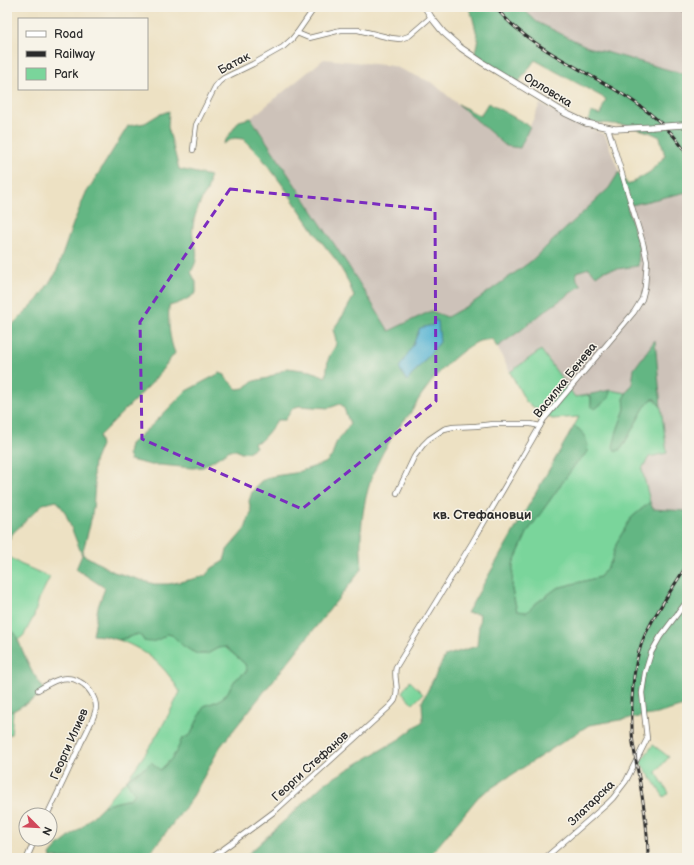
<svg xmlns="http://www.w3.org/2000/svg" width="694" height="865" font-family="'Balsamiq Sans',sans-serif">
<rect width="100%" height="100%" fill="#f7f3e8"/>
<filter id="ink" filterUnits="userSpaceOnUse"><feTurbulence type="fractalNoise" baseFrequency=".025" numOctaves="2"/><feDisplacementMap in="SourceGraphic" scale="8" xChannelSelector="R" yChannelSelector="G"/><feConvolveMatrix kernelMatrix="1 2 1 2 8 2 1 2 1" color-interpolation-filters="sRGB"/></filter>
<filter id="wash" filterUnits="userSpaceOnUse"><feTurbulence type="fractalNoise" baseFrequency=".012" numOctaves="4" result="noise"/><feDisplacementMap in="SourceGraphic" scale="16" xChannelSelector="R" yChannelSelector="G"/><feGaussianBlur stdDeviation="0.9" result="paint"/><feColorMatrix in="noise" values="0 0 0 0 0 0 0 0 0 0 0 0 0 0 0 0 0 1.4 0 .05"/><feComposite in="paint" operator="in"/></filter>
<g filter="url(#wash)">
<rect width="100%" height="100%" fill="#ede1c3"/>
<g fill="#cdc2b9">
<polygon points="521,7 687,7 687,75 588,47 537,22"/>
<polygon points="324,59 393,66 433,83 506,146 520,148 540,104 605,135 619,172 609,188 530,262 474,302 447,317 431,311 389,331 348,265 251,118"/>
<polygon points="687,192 687,511 653,509 650,502 642,469 649,457 667,452 660,399 634,369 632,384 626,393 610,390 575,397 541,350 510,372 497,347 520,331 545,311 581,285 577,280 576,272 589,268 596,276 603,271 638,266 639,248 627,206"/>
</g>
<g fill="#7ad59b" stroke="#528063">
<polygon points="541,350 575,397 587,395 591,397 591,406 609,398 610,390 626,393 624,397 625,409 617,431 622,448 644,408 652,399 654,399 661,407 667,453 649,457 642,469 650,502 631,518 617,542 611,562 600,577 557,588 535,604 526,613 517,611 512,590 513,564 528,531 577,462 588,452 581,431 574,426 579,417 552,419 526,402 510,372"/>
<polygon points="7,555 20,564 50,577 39,599 34,616 24,635 18,640 15,633 7,629"/>
<path d="M139,634L142,637L144,641L161,638L167,634L172,635L183,646L197,654H207L218,648L225,647L245,664L247,671L235,680L226,695L218,701L204,706L191,734L181,740C177,754 170,761 160,770L151,762L146,767L128,778C149,750 165,723 180,692C164,665 148,651 119,640Z"/>
<polygon points="410,681 423,694 413,704 402,692"/>
<polygon points="13,711 11,734 7,735 7,712"/>
<polygon points="653,745 669,757 656,772 669,793 664,797 640,762"/>
<polygon points="126,780 135,794 129,799 103,806"/>
</g>
<g fill="#63b683" stroke="#477057" fill-rule="evenodd">
<path d="M468,7H521L537,22L588,47L687,75V192L627,206L639,248L638,266L603,271L596,276L589,268L576,272L577,280L582,285L545,311L520,331L497,347L492,339C487,340 481,340 477,342C459,351 438,372 426,389C420,396 416,404 411,412C408,417 403,421 400,426C395,431 391,438 388,444C364,482 358,525 362,569L220,747L191,800L146,858H51L50,855L57,847L82,827L103,806L129,799L135,794L126,780L128,778L146,767L151,762L160,770C170,761 177,754 181,740L191,734L204,706L218,701L226,695L235,680L247,671L245,664L226,647L218,648L207,654H197L183,646L172,635L167,634C161,639 152,644 144,641L142,637L138,634L119,640L104,636L93,635L98,607L105,588L76,569L82,555L65,512L57,501L43,504L13,533L7,543V330L38,299L56,273L73,224L85,195L128,126L145,123L158,115L169,111L168,127L179,169L210,176C209,181 209,187 207,191C206,194 203,196 202,199C198,207 194,217 193,226C190,245 204,250 191,272L196,282V293C186,300 181,303 169,306C168,322 169,338 175,353L151,384L99,436L101,445L94,462L93,475L95,484L93,509L90,525L82,554L114,572L154,584H169L189,580L205,576L212,568L224,561L227,550L245,529L251,512L249,501L252,492L261,481L274,476L295,473L325,463L332,456L336,443L350,424L343,406L340,404L329,408L299,406L293,408L285,420H277C275,424 264,438 260,441C258,442 256,442 254,443L256,447L248,452L241,453L236,450H230L203,467L192,468L161,465H151L130,460L128,454L130,444L151,426L186,391L220,373L225,375L226,378L237,389L244,388L254,381L268,378L287,368L311,371L326,377C327,371 327,365 328,360C333,345 340,349 333,330L345,312L354,296L346,277L336,260L320,240L284,187L262,158L243,139L234,138L223,144L239,121L251,118L348,265L389,331L431,311L447,317L474,302L530,262L609,188L619,172L628,185L650,172L665,156L660,137L649,132L625,125L588,122L591,112L600,115L606,99L535,60L518,83L474,56L478,39L472,15ZM433,325L440,342L407,381L413,345L420,328Z"/>
<polygon points="488,103 530,126 520,148 506,146 458,104 480,116"/>
<polygon points="655,340 661,407 655,399 652,399 644,408 622,448 616,452 613,447 617,431 625,409 624,397 632,384 634,369"/>
<polygon points="610,390 609,398 595,409 591,406 591,397 587,395"/>
<path d="M574,426C586,433 587,439 588,452L577,462L528,531L513,564L512,590L517,611L527,612L535,604L557,588L600,577L611,562L617,542L631,518L650,502L653,509L687,511V705L657,714L589,725L479,796L428,858H244L325,783L401,738L423,721L422,702L445,656L477,646L480,614L467,613Z"/>
<polygon points="7,629 15,633 31,670 46,692 13,711 7,712"/>
</g>
<polygon fill="#55b3d3" stroke="#406f7f" points="434,320 438,321 440,342 407,381 399,368 413,345 420,328 433,325"/>
</g>
<g filter="url(#ink)">
<g fill="none" stroke-linecap="round" stroke-linejoin="round">
<g stroke="#6f6b60" stroke-width="6">
<g id="minor">
<polyline points="679,7 687,12"/>
<polyline points="297,33 309,38 341,30 358,30 391,38 400,39 409,36 431,17"/>
<polyline points="193,150 196,125 215,87 219,82 224,78 253,64 283,47 292,39 297,33 315,7"/>
<polyline points="397,493 414,457 423,445 429,439 444,429 453,427 476,426 493,424 531,424 540,426"/>
<path d="M38,690C51,682 65,673 80,682C88,686 96,698 96,707C96,715 85,735 81,743C70,767 59,791 47,815"/>
<polyline points="27,858 35,839"/>
<path d="M211,858L255,826L275,811L389,707C391,705 394,702 395,700C400,689 393,678 396,667L472,543L532,440L544,419L634,312L642,299L645,287L647,261L643,243L608,128"/>
<polyline points="545,858 607,804 613,798 626,781 647,739 642,693 645,673 651,653 660,637 687,601"/>
</g>
</g>
<g stroke="#6f6b60" stroke-width="7">
<polyline id="major" points="425,7 431,17 443,32 461,48 483,63 565,113 586,123 615,129 652,127"/>
</g>
<use href="#minor" stroke="#fff" stroke-width="4.5"/>
<use href="#major" stroke="#fff" stroke-width="5.5"/>
<g stroke="#2b2b2b" stroke-width="3">
<g id="rail">
<path d="M495,7C542,63 618,78 668,130C676,137 681,146 687,154"/>
<path d="M648,858C648,819 639,781 633,743C632,737 632,731 632,725C631,694 633,655 649,627C660,606 674,586 687,565"/>
</g>
</g>
<use href="#rail" stroke="#f7f3e8" stroke-width="1.5" stroke-dasharray="4.5" stroke-linecap="butt"/>
<g stroke="#6f6b60" stroke-width="7" stroke-linecap="butt">
<polyline id="major-bridge" points="652,127 683,125"/>
</g>
<use href="#major-bridge" stroke="#fff" stroke-width="5.5"/>
</g>
</g>
<path fill="none" stroke="#7b2cbf" stroke-width="3" stroke-dasharray="8 5" stroke-linejoin="round" d="M230,189L435,210L436,401L302,509L142,439L140,322Z"/>
<g text-anchor="middle" stroke-width="3" stroke-linejoin="round" paint-order="stroke">
<g font-size="12" fill="#2b2b2b" stroke="#f7f3e8">
<text transform="translate(234 63) rotate(-28)" y="4">Батак</text>
<text transform="translate(548 90) rotate(31)" y="4">Орловска</text>
<text transform="translate(565 380) rotate(-51)" y="4">Василка Бенева</text>
<text transform="translate(69 744) rotate(-66)" y="4">Георги Илиев</text>
<text transform="translate(310 766) rotate(-42)" y="4">Георги Стефанов</text>
<text transform="translate(591 803) rotate(-44)" y="4">Златарска</text>
</g>
<g font-size="13" font-weight="bold" fill="#2b2b2b" stroke="#f7f3e8">
<text x="482" y="519">кв. Стефановци</text>
</g>
</g>
<rect width="694" height="865" fill="none" stroke="#f7f3e8" stroke-width="24"/>
<rect x="18" y="18" width="130" height="72" fill="#f7f3e8" stroke="#a5a39c"/>
<rect x="26" y="31" width="20" height="6" fill="#ffffff" stroke="#a5a39c"/>
<text x="54" y="38" font-size="12" fill="#2b2b2b">Road</text>
<rect x="26" y="51" width="20" height="6" fill="#2b2b2b" stroke="#a5a39c"/>
<text x="54" y="58" font-size="12" fill="#2b2b2b">Railway</text>
<rect x="26" y="68" width="20" height="12" fill="#7ad59b" stroke="#a5a39c"/>
<text x="54" y="78" font-size="12" fill="#2b2b2b">Park</text>
<g transform="translate(38 827) rotate(114)"><circle r="19" fill="#f7f3e8" stroke="#a5a39c"/>
<path d="M0-3L7 15L0 10L-7 15Z" fill="#d1495b"/>
<text y="-6" font-size="11" font-weight="bold" text-anchor="middle" fill="#2b2b2b">N</text>
</g>
</svg>
